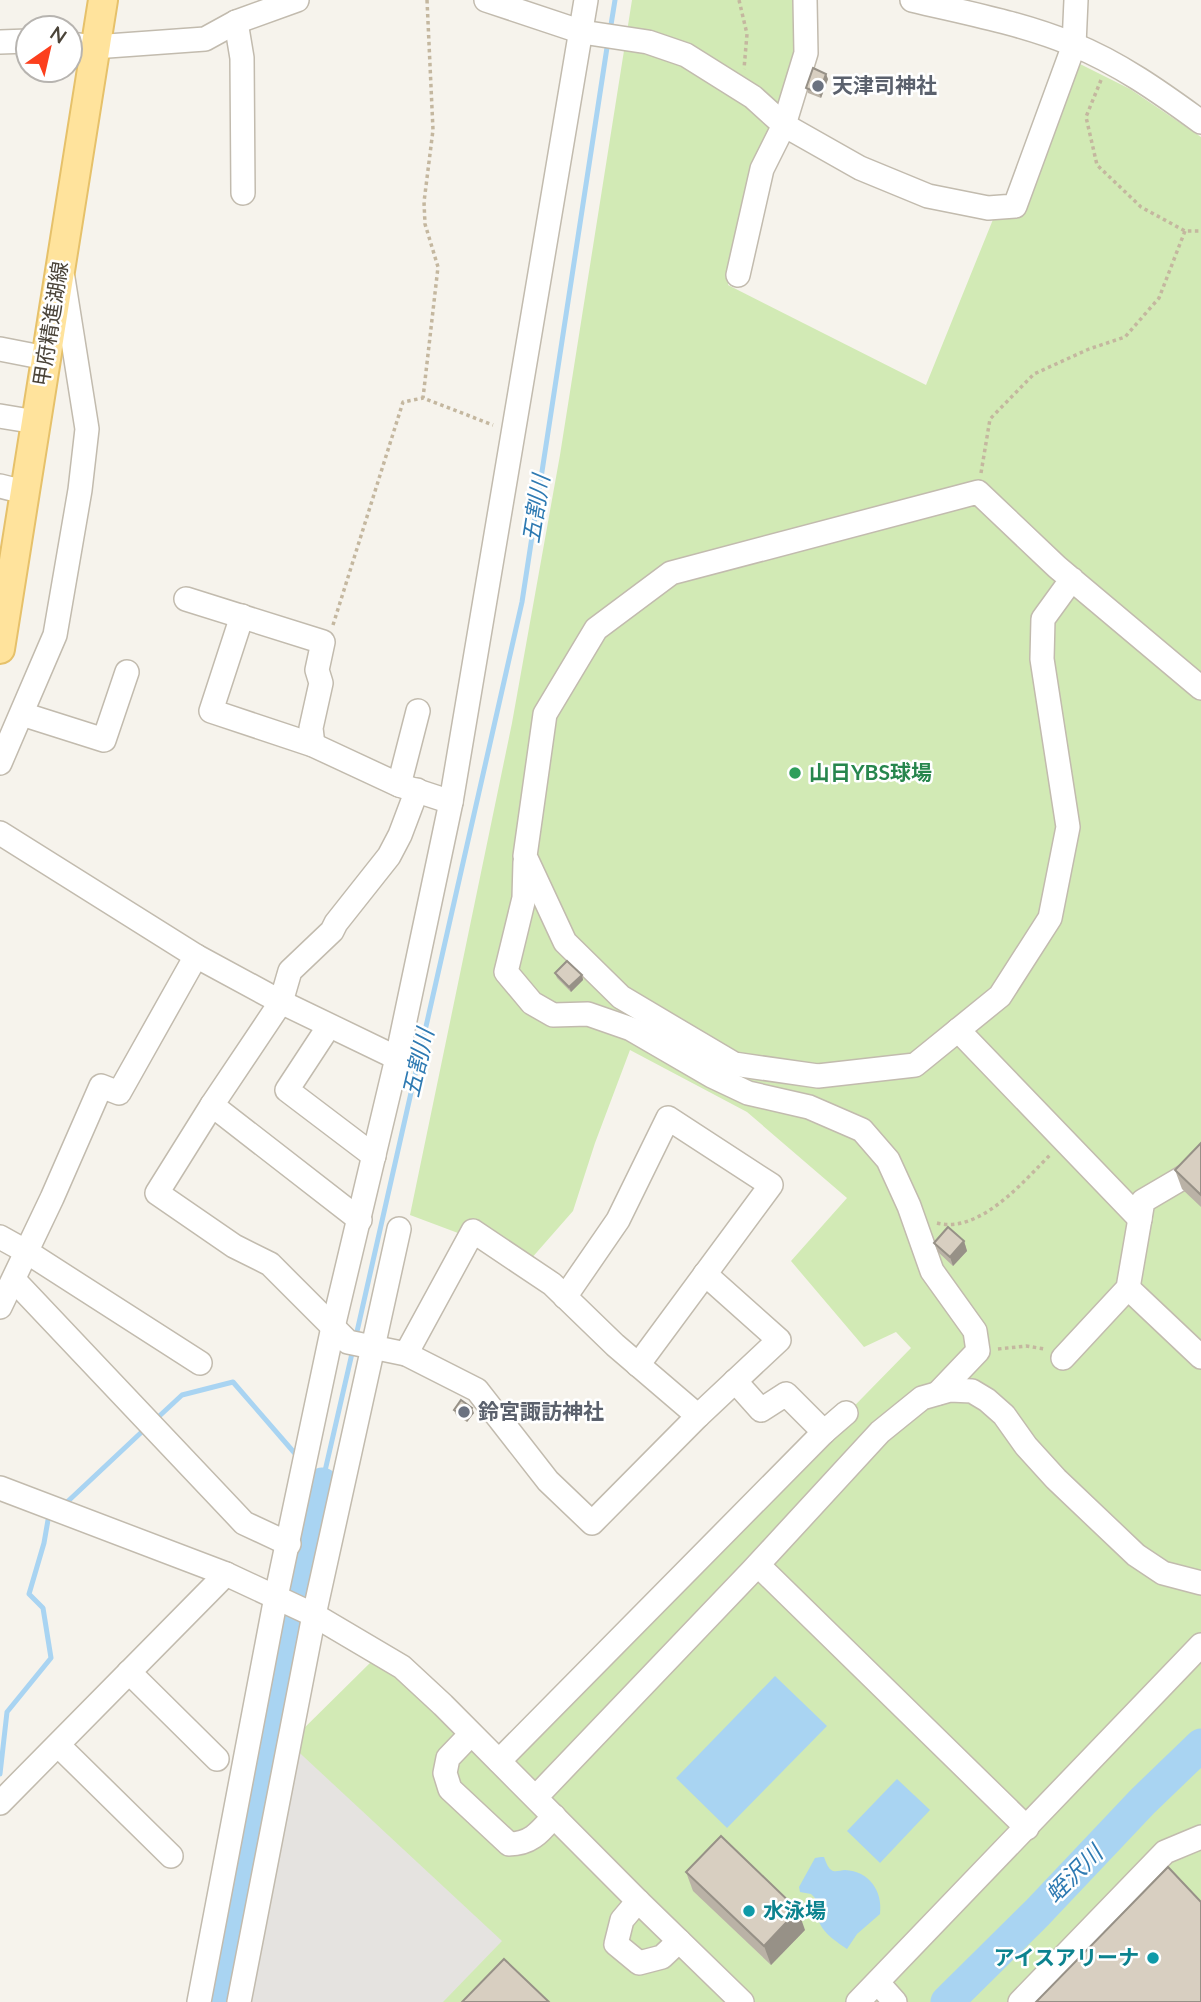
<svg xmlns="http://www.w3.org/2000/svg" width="1201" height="2002" font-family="Lato,'Noto Sans JP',sans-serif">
<rect width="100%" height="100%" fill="#f6f3ec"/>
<polygon fill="#d2eab5" points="632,0 799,0 796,53 740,213 728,285 926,385 994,217 1019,215 1078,63 1130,89 1201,137 1201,2002 245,2002 289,1743 373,1660 400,1680 498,1770 911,1348 896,1332 864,1347 791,1261 847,1198 747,1112 630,1050 595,1143 573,1211 530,1260 410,1215 512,723 560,455"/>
<polygon fill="#e5e3e0" points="289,1743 502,1941 443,2002 235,2002"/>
<g fill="#a9d4f2">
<polygon points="775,1676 827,1726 727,1828 676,1778"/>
<polygon points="897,1779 930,1810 880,1863 847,1831"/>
<path d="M821,1857H824C826,1862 828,1869 833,1871C837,1872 841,1870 845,1870C869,1871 883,1891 880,1914L857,1934L847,1949C825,1934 815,1926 815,1898L811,1894L800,1892L799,1887L815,1858Z"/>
</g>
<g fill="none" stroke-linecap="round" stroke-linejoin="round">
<g stroke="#a9d4f2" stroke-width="5">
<polyline points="610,31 615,0"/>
<polyline points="356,1336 522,602 608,41"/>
<polyline points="154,1421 182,1395 233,1382 298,1457"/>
<polyline points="309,1469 322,1484 353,1349"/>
<polyline points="65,1504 147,1427"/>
<polyline points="0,1774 7,1712 51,1658 43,1608 29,1594 44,1543 48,1520 53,1516"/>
</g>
<g stroke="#a9d4f2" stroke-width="33">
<polyline points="214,2002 322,1484"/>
<polyline points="947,2002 1037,1913 1142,1802 1201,1745"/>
</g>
<g stroke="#c2bbae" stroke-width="26">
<g id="minor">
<polyline points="486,0 582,32 648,42 686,55 753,97 784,125 860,168 928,196 988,208 1015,206 1074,45 1076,0"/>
<path d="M912,0C966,13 1021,23 1072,44C1119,63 1160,92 1201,122"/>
<polyline points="236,22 242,58 243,193"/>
<polyline points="0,42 28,41"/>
<polyline points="70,44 94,47 205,39 236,22 297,0"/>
<polyline points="738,275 762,169 784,125 806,53 805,0"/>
<polyline points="0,349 46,358"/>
<polyline points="0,416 36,422"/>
<polyline points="0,486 24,492"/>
<polyline points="1072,579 1043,619 1042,659 1068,827 1050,918 1000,996 915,1065 818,1076 734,1064 621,997 565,942 525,856 545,714 596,629 671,573 978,492 1057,567 1201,688"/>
<polyline points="186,599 323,642 317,670 321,683 311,728 313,745"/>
<polyline points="242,616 211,711 313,745 399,785 451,802"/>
<polyline points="22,714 104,740 127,672"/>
<polyline points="0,763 55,635 80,490 87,429 63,278"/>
<polyline points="399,785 418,711"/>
<polyline points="0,833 196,956 281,1002 397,1058"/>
<polyline points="525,862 524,898 506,972 532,1003 553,1015 588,1014 631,1029 712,1076 748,1093 809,1107 862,1130 888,1160 909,1206 932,1271 975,1331 978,1351 938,1393"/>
<polyline points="329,1026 287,1090 374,1156"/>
<polyline points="958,1030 1140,1219"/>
<polyline points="212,1105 157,1193 234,1246 270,1264 348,1342 406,1354 477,1390 548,1481 592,1523 698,1416 779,1340 705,1274"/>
<polyline points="360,1220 212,1105 281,1002 290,971 332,931 336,923 389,856 400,835 417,790"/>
<polyline points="0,1237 27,1252 200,1363"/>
<polyline points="14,1280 244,1523 289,1544"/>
<polyline points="1128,1288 1201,1357"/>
<polyline points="565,1297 618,1220 668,1118 771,1185 638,1365"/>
<polyline points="0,1307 52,1198 101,1086 119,1093 196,956"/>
<polyline points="406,1354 473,1231 552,1284 615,1345 698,1416"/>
<polyline points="1063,1358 1128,1288 1143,1201 1201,1167"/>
<polyline points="735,1381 761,1410 786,1394 824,1432"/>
<polyline points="0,1488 226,1574 314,1615 402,1667 443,1705 638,1901 742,2002"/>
<polyline points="758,1565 1027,1828"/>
<polyline points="129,1672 217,1759"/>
<path d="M471,1734L448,1758L445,1773L450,1789L509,1844C531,1844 540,1832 554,1816"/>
<polyline points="58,1745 171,1856"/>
<polyline points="499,1761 824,1432 846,1413"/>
<polyline points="536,1797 752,1571 880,1432 922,1398 950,1390 972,1391 987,1400 1004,1415 1026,1446 1056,1479 1136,1555 1163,1573 1201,1583"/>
<polyline points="0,1803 226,1574"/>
<polyline points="638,1901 622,1920 616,1944 639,1963 662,1957 679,1941"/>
<polyline points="878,1983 895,2002"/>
<polyline points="199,2002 276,1597 333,1327 397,1058 451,802 586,0"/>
<polyline points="239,2002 314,1615 399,1229"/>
<polyline points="858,2002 1201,1645"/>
<polyline points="1020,2002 1165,1852 1201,1837"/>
</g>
</g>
<g stroke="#e6c16a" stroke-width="32">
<polyline id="major" points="0,649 103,0"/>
</g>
<g stroke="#c4b79f" stroke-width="3.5" stroke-dasharray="3.5 3.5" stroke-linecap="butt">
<polyline points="427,0 433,130 424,202 425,224 438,267 423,398 493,425"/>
<polyline points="739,0 747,34 744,69"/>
<polyline points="1101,80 1086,117 1097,165 1141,207 1185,231 1201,231"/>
<polyline points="981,473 990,419 1034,374 1089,349 1125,337 1159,298 1185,231"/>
<polyline points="333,625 403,402 423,398"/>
<path d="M937,1223C980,1234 1024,1181 1051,1154"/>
<polyline points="998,1349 1026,1346 1045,1349"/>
</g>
<use href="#minor" stroke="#fff" stroke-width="23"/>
<use href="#major" stroke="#ffe39c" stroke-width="28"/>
</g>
<g fill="#bab2a6">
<polygon points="828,79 821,98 808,93 806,88"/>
<polygon points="555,973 582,975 583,980 571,992 557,978"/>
<polygon points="1201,1143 1201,1207 1182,1189 1175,1170"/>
<polygon points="964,1241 967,1251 953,1266 938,1252 934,1243"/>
<polygon points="454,1410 474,1413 467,1422 456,1415"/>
<polygon points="686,1872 805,1930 771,1965 693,1891"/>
</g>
<g fill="#979187">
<polygon points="826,74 828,79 821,98 819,93"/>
<polygon points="582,975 583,980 571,992 569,987"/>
<polygon points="964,1241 967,1251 953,1266 950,1257"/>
<polygon points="472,1408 474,1413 467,1422 465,1417"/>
<polygon points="798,1910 805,1930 771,1965 764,1946"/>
</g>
<g fill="#d8cfc1" stroke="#979187" stroke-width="2">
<polygon points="813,68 826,74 819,93 806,88"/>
<polygon points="567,961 582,975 569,987 555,973"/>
<polygon points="1201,1143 1201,1195 1175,1170"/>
<polygon points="948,1227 964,1241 950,1257 934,1243"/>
<polygon points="461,1400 472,1408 465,1417 454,1410"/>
<polygon points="721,1836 798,1910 764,1946 686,1872"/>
<polygon points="1168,1867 1201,1902 1201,2002 1036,2002"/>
<polygon points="504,1959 549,2002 462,2002"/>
</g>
<g fill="#6b7280" stroke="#fff" stroke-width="2.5">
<circle cx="818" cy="86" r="7"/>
<circle cx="464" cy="1412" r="7"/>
</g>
<circle fill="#2e9e5b" stroke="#fff" stroke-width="2.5" cx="795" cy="773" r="7"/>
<g fill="#0f9aa8" stroke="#fff" stroke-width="2.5">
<circle cx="749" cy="1911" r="7"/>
<circle cx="1153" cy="1958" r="7"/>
</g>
<g text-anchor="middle" stroke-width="5" stroke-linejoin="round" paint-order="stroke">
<g font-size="21" font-weight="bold" fill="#5b616d" stroke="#fff" text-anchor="start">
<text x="832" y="93">天津司神社</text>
<text x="478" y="1419">鈴宮諏訪神社</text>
</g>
<g font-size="21" fill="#4b4439" stroke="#fff">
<text transform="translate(51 324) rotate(-81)" y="7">甲府精進湖線</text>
</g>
<g font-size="21" font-weight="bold" fill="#27864d" stroke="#fff" text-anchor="start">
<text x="809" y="780">山日YBS球場</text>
</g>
<g font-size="21" font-weight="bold" fill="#0d838f" stroke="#fff" text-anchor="start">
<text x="763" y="1918">水泳場</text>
<text x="1139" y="1965" text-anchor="end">アイスアリーナ</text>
</g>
<g font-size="23" font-style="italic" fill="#2e7ab2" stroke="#fff">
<text transform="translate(536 509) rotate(-81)" y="8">五割川</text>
<text transform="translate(418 1063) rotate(-77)" y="8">五割川</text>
<text transform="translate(1074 1874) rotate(-45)" y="8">蛭沢川</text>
</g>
</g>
<g transform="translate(49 49) rotate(34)"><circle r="33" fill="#ffffff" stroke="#b7b4b0" stroke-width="2"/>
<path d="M0-5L12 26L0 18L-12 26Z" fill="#fc3f1d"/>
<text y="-10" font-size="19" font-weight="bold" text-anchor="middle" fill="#4b4439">N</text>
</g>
</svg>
